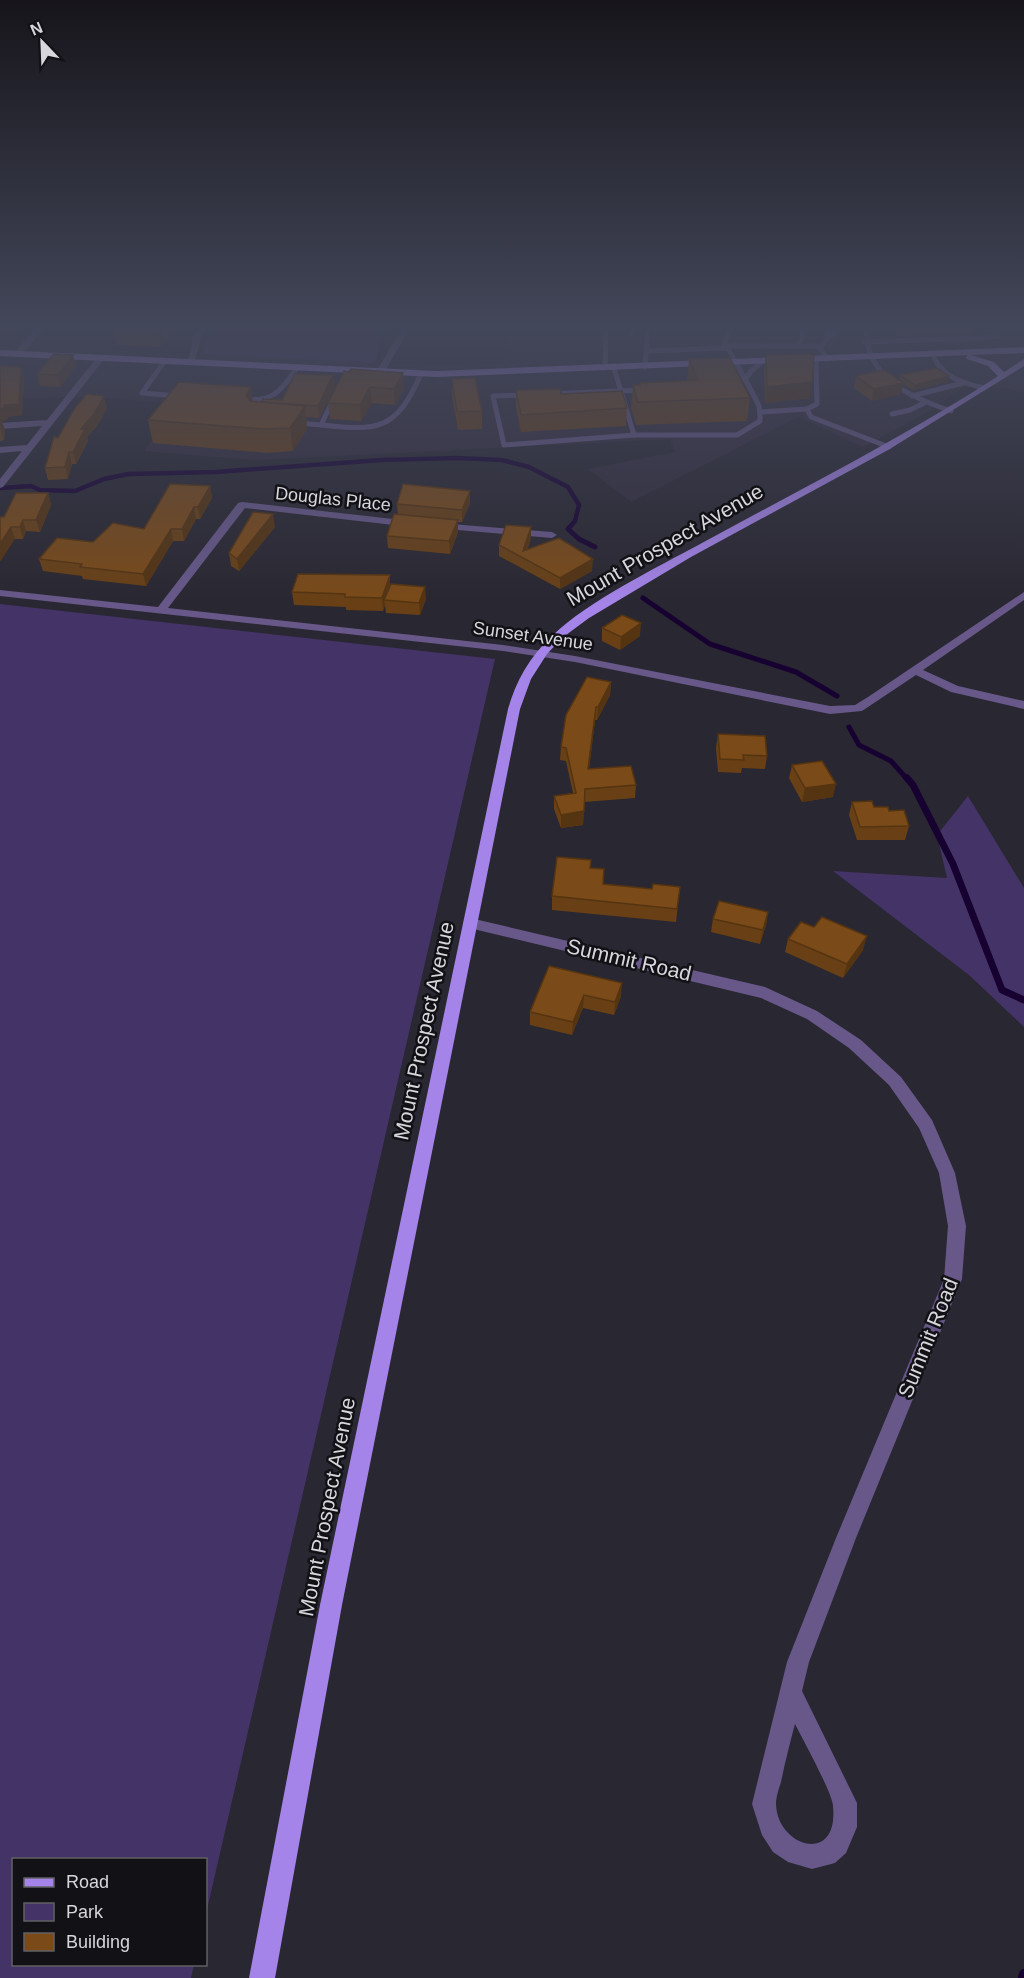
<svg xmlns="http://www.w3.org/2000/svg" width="1024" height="1978" font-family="Helvetica,sans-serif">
<rect width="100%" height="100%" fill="#292731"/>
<polygon fill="#322d3d" points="510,326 1024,326 1024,394 1009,388 964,387 924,414 863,447 798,417 631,502 588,469 675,452 670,439 257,460 144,451 177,404 95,397 0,399 0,333 51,335 41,347 428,365 502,364"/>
<g fill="#436">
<polygon points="213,326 383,326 376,363 202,354 208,333"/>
<polygon points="0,604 495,659 206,1914 206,1860 14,1860 14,1964 194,1965 191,1978 0,1978"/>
<polygon points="968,796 1024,888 1024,1027 969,975 833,871 947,878 937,835"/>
</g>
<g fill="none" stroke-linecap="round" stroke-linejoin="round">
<polyline stroke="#160131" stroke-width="4.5" points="0,488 31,486 40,490 75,491 104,479 129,474 215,472 381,460 457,458 502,460 529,467 568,487 579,505 575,521 569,528"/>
<g stroke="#160131" stroke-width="5">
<polyline points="570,527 568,529 579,539 595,547"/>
<polyline points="643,598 710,644 796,672 837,696"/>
<polyline points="849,727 859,745 891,761 908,780"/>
</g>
<polyline stroke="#160131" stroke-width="7" points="907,778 913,785 953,864 1002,990 1024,1000"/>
<polyline stroke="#160131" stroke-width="10" points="1023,1978 1024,1974"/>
<g stroke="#675889" stroke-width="5">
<polyline points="827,326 828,337"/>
<path d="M866,326C864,377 909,397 951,411"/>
<polyline points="632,334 633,326"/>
<polyline points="864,342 982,338 998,336 998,326"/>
<polyline points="799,345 806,326"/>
<polyline points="726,346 822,346"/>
<polyline points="726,346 724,344 731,326"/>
<polyline points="647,351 728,348"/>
<path d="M933,355C942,377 962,383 984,388"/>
<polyline points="827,359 820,348 828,337 835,334 838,326"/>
<polyline points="816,360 817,404 807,409 811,417 889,447"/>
<polyline points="164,362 142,393 178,396"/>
<polyline points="645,367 648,326"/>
<polyline points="605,368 606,326"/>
<polyline points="745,380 751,371 762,362"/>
<polyline points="550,394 642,390"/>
<polyline points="525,395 493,396 504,445 634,435 614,368"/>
<polyline points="912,396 963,383"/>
<path d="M242,400C273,401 279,394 296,369"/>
<polyline points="760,412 807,409"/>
<polyline points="892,414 910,410 924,403"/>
<polyline points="298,423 321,425 333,400"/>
<path d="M321,425C378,431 396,431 421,374"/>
<path d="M634,435H737L760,421C760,416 760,411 759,406C756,399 729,349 726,346"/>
</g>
<g fill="#675889" fill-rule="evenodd">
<polygon points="37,326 46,326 21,356 15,356 15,352"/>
<polygon points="200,326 208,326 202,335 194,363 187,365 194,335"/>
<polygon points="400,326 408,326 409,330 383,374 377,374 376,372 401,330"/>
<polygon points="98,356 105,358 3,487 0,488 0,479 22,451 0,453 0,447 27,445 42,426 0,429 0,423 47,420"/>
<polygon points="242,502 411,521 416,524 411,527 245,508 168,608 503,645 575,656 830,706 855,705 868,697 1024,592 1024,600 923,670 958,686 1024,701 1024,709 951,692 916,675 862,711 830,714 575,662 503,651 0,596 0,590 158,607 238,503"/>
<polygon points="438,523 552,532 557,535 552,538 434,528 434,524"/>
<path d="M470,918L765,987L817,1011L861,1040L901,1077L932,1120L955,1173L966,1226L962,1279L856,1538L809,1662L802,1691L857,1803V1827L846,1853L835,1863L812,1869L788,1862L773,1852L762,1835L752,1804L787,1662L836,1538L944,1279L948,1226L939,1173L919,1128L889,1085L849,1048L807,1019L761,998L465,927L463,923L465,919ZM795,1724C803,1740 832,1792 833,1806C839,1866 777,1847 776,1804C776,1797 779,1788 781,1782C785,1762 790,1743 795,1724Z"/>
</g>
<path fill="#a584e9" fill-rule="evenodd" d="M1024,347V353L971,355L994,362L1004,372L1024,359V366L888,450L691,557L589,618L562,638L547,654L531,679L520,709L342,1605L275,1978H249L320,1605L508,709C516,681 530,656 552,636C588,601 656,568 702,543C801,489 903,438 998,376L988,366L967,359L966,357L968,355L437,377L0,356V350L437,371Z"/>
</g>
<g fill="#694015">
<polygon points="0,326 18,326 13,332 9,331 0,341"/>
<polygon points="118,326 177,326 168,339 165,339 160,347 117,345 114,331"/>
<polygon points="895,326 972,326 970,334 901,336"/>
<polygon points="766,355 810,398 765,403 764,371"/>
<polygon points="689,359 750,398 747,421 636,425 631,408 633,385 639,385 640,383 687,381"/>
<polygon points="0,366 21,367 24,378 22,415 8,417 7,420 2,421 5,431 4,440 0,441"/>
<polygon points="76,367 60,387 40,386 37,374"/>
<polygon points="344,371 404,389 395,405 372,403 361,421 330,419 328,403"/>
<polygon points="900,375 948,382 914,390 903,384 901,394 872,401 854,388 856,376 899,380"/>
<polygon points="452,379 482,411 482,429 458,430 452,396"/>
<polygon points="335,387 319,418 306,417 307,429 293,451 267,453 153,443 148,420 253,401 261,402 282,400"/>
<polygon points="516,390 561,394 627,408 626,426 521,432 516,408"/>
<polygon points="107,408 97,426 87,437 88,441 76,464 72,464 68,479 48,480 45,468"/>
<polygon points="210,486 212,498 200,519 196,519 184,541 173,541 146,586 83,579 82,576 43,571 39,559 93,542 144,529"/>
<polygon points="470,491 470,503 462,522 458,522 458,532 450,554 388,548 387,536 398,515 397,504"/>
<polygon points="48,493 51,505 40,532 26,531 23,539 15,539 4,517"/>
<polygon points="275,527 239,571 231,566 229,553"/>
<polygon points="531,538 527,550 592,571 560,589 499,556 499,545"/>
<polygon points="390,585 426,599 420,615 386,613 385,605 383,611 346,610 346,607 294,605 292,592"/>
<polygon points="602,628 640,636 620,650 602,641"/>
<polygon points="611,682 610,695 597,720 595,720 589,769 636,785 635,798 584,802 583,825 561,828 554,809 554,796 573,793 566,761 560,760 561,747"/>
<polygon points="718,734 767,756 765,769 742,768 741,773 718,772 716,748"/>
<polygon points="792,765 833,797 802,802 789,778"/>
<polygon points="852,802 889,811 909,826 905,840 857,840 849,815"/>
<polygon points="590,868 603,884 652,889 680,887 676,922 552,910 552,896"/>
<polygon points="768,912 766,925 760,944 711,932 713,919"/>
<polygon points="788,939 863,950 843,978 785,952"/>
<polygon points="549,966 621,996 614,1015 583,1008 572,1035 530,1025 530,1012"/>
</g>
<g fill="#553411">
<polygon points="0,326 7,326 9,331 0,341"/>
<polygon points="11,326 18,326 13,332"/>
<polygon points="162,326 163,326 165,339 160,347 157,333"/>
<polygon points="166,326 177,326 168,339"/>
<polygon points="73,355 76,367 60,387 58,375"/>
<polygon points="21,367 24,378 22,415 8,417 7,420 2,421 5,431 4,440 0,428 0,409 4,405"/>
<polygon points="403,373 404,389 395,405 394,389"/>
<polygon points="333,375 335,387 319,418 318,406"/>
<polygon points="949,376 948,382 914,390 915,385"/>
<polygon points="812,382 810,398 765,403 767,387"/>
<polygon points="904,383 901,394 872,401 874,389"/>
<polygon points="251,387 254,410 246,395"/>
<polygon points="370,387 372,403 361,421 360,405"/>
<polygon points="104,396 107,408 97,426 87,437 88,441 76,464 73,452 81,429"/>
<polygon points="305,406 307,429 293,451 290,428"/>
<polygon points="69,452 72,464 68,479 65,467"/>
<polygon points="210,486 212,498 200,519 198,507"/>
<polygon points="470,491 470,503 462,522 462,510"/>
<polygon points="48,493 51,505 40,532 36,520"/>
<polygon points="194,507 196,519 184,541 182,529"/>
<polygon points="273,514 275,527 239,571 237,559"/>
<polygon points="23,520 26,531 23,539 20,527"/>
<polygon points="458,520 458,532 450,554 449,541"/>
<polygon points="11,527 15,539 0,562 0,544"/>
<polygon points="531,527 531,538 525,559 523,551"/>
<polygon points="171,529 173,541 146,586 143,574"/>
<polygon points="593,559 592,571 560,589 560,578"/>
<polygon points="390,575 390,588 384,600 385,605 383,611 382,598"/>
<polygon points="425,587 426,599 420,615 419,603"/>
<polygon points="641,623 640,636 620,650 621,637"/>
<polygon points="611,682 610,695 597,720 598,707"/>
<polygon points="596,707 595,720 587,782 588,769"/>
<polygon points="836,784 833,797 802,802 805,788"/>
<polygon points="584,811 583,825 561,828 561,815"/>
<polygon points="768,912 766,925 760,944 763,930"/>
<polygon points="867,936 863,950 843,978 847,964"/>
<polygon points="622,983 621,996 614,1015 615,1002"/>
<polygon points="584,995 583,1008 572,1035 573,1022"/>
</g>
<g fill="#7a4a18" stroke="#553411" stroke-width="1.5">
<polygon points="118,326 162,326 157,333 114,331"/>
<polygon points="54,354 73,355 58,375 37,374"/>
<polygon points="814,354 812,382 767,387 766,355"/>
<polygon points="730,358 750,398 638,402 633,385 640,385 640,383 698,380 689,359"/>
<polygon points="0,366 21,367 19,404 4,405 4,408 0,409"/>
<polygon points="937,368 949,376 915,385 900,375"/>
<polygon points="351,369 403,373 394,389 370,387 360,405 328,403 344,371 349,372"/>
<polygon points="884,370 904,383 874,389 856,376"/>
<polygon points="295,374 333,375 318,406 261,402 263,399 282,400"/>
<polygon points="475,378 482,411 457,412 452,379"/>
<polygon points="179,382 251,387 246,395 250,401 305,406 290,428 264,429 148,420"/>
<polygon points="560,389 561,394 622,391 627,408 521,415 516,390"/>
<polygon points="87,394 104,396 94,414 81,429 85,429 73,452 69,452 65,467 45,468 54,437 58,438 75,408"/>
<polygon points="170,484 210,486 198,507 194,507 182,529 171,529 143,574 80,567 82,564 39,559 57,538 93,542 113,523 144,529"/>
<polygon points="403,484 470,491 462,510 397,504"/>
<polygon points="16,493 48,493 36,520 23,520 20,527 11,527 0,544 0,517 4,517"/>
<polygon points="253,512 273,514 237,559 229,553"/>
<polygon points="394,514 458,520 449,541 387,536"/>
<polygon points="506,525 531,527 523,551 559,538 593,559 560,578 499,545"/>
<polygon points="298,574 390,575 382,598 345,597 345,594 292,592"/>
<polygon points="391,584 425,587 419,603 384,600"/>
<polygon points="622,615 641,623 621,637 602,628"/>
<polygon points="587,677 611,682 598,707 596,707 588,769 631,766 636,785 585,789 584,811 561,815 554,796 576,793 566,748 561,747 566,715"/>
<polygon points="718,734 765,736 767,756 743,755 744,760 720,759"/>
<polygon points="822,761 836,784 805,788 792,765"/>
<polygon points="872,801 874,807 888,807 889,811 904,810 909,826 860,827 852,802"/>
<polygon points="557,857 591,860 590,868 604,869 603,884 652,889 653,884 680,887 677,909 552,896"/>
<polygon points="719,901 768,912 763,930 713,919"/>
<polygon points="822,917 867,936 847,964 788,939 801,922 814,927"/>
<polygon points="549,966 622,983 615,1002 584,995 573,1022 530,1012"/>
</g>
<linearGradient id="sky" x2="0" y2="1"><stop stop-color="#17151b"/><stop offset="0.54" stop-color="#43475a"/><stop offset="1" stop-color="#43475a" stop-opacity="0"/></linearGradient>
<rect width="1024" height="603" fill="url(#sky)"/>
<g text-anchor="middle" stroke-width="5" stroke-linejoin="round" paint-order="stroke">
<g font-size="18" fill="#d7d6dc" stroke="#121115">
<text transform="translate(333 499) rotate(6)" y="6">Douglas Place</text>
<text transform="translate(533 636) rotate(8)" y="6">Sunset Avenue</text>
</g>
<g font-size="21" fill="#d7d6dc" stroke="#121115">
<text transform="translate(665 545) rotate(-30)" y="7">Mount Prospect Avenue</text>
<text transform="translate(629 960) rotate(13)" y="7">Summit Road</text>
<text transform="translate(424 1031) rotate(-78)" y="7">Mount Prospect Avenue</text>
<text transform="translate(928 1338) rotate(-68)" y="7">Summit Road</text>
<text transform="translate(327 1507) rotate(-79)" y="7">Mount Prospect Avenue</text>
</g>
</g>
<rect x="12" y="1858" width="195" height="108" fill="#121115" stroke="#616065" stroke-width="1.5"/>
<rect x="24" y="1878" width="30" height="9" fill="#a584e9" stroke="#616065" stroke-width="1.5"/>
<text x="66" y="1888" font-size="18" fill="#d7d6dc">Road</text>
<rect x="24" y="1903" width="30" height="18" fill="#443366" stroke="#616065" stroke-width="1.5"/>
<text x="66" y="1918" font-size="18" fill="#d7d6dc">Park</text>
<rect x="24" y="1933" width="30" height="18" fill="#7a4a18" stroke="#616065" stroke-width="1.5"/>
<text x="66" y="1948" font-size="18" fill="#d7d6dc">Building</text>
<g transform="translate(42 42) rotate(337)" stroke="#121115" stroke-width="4.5" paint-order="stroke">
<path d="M0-4.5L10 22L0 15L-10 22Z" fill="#d7d6dc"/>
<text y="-9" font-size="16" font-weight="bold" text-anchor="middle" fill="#d7d6dc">N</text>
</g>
</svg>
